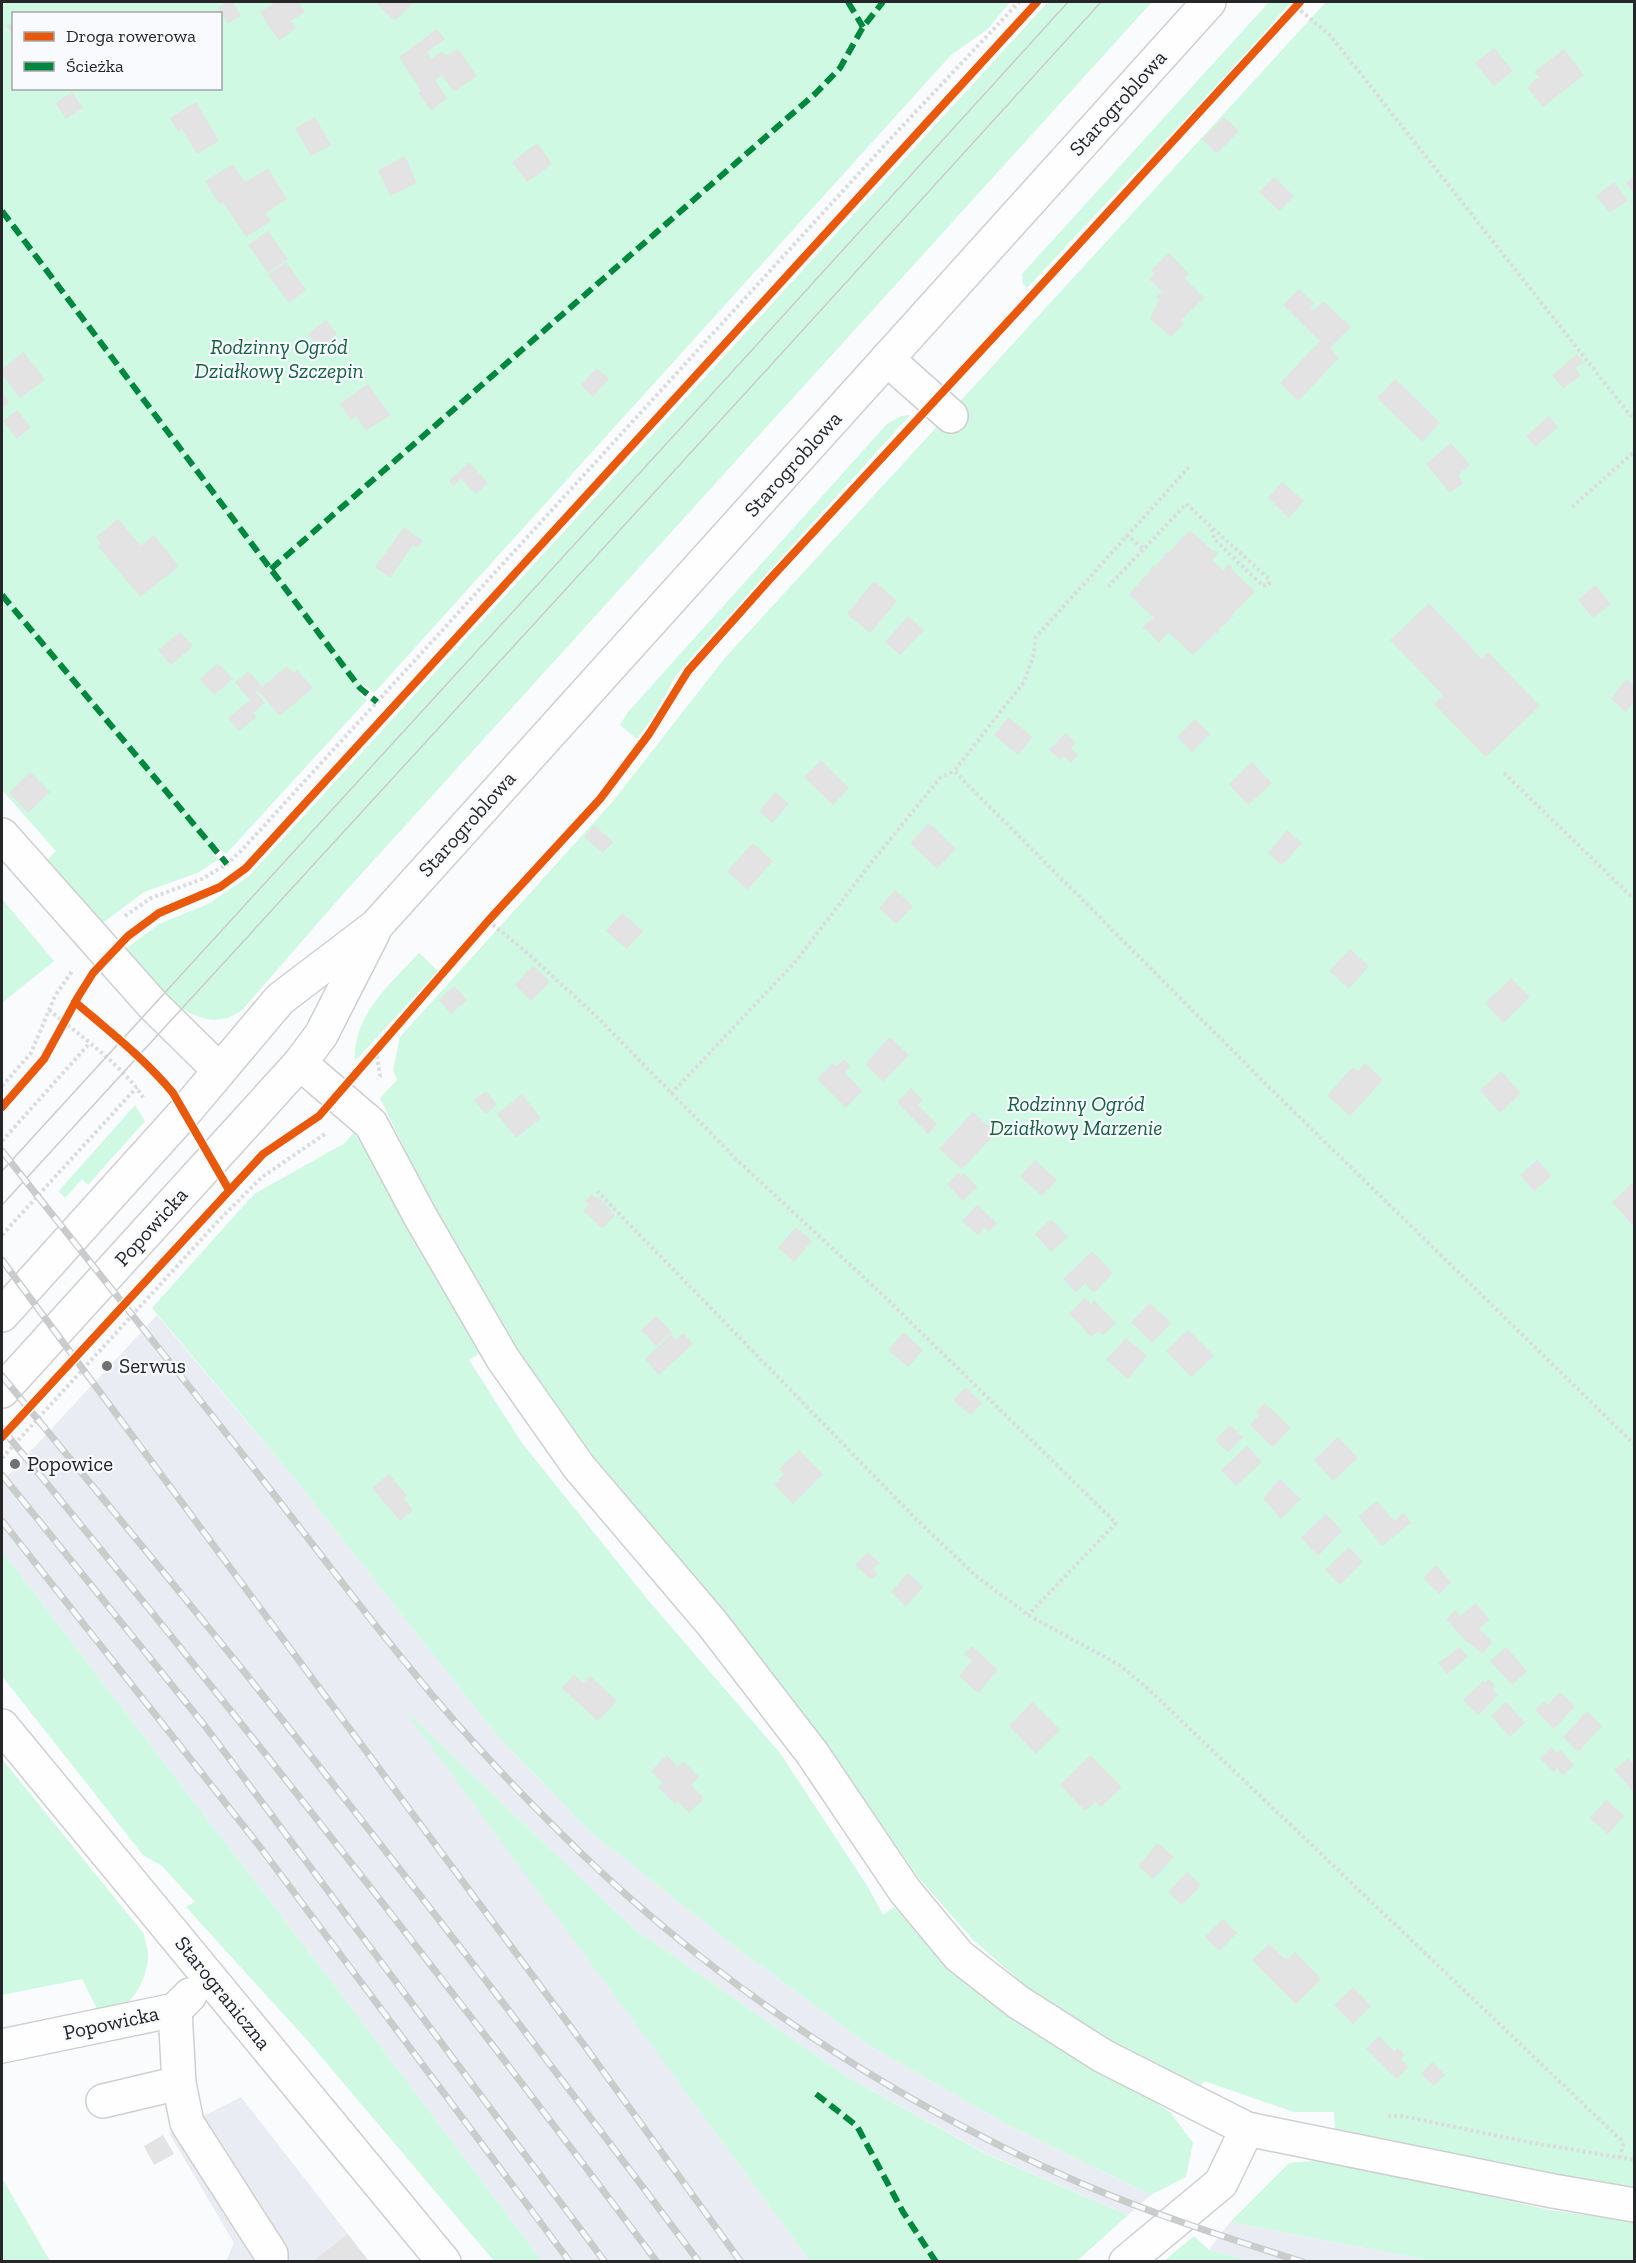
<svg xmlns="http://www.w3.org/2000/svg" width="1636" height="2263" font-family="'Zilla Slab',serif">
<rect width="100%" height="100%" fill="#fafbfd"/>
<g fill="#eaecf3">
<polygon points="157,1315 295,1479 495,1733 587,1829 735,1947 870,2046 1006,2124 1151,2195 1128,2215 985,2153 846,2076 633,1928 405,1710 810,2261 542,2261 338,1990 2,1551 2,1482"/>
<polygon points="241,2097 369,2261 226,2261 234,2243 169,2133"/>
<polygon points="1230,2222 1432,2261 1250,2261 1209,2250"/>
</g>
<g fill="#cff9e3" fill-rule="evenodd">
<path d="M2,2H1010L988,29L951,55L374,693L363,684L357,691L367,700L226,854L218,847L212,853L218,860L197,873L144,892L100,925L44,863L56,851L2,790ZM14,14H220V88H14Z"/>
<path d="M1048,2H1152L344,893L242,1010C197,1044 152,980 124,950L159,924L208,904L248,877Z"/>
<polygon points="1269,2 1291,2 1230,71 1027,288 1023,284 1022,274"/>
<polygon points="1326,2 1634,2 1634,2189 1335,2130 1334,2112 1294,2112 1204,2081 1198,2090 1110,2041 1028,1988 972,1939 918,1877 823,1740 722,1611 592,1454 517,1349 433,1208 380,1098 397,1080 393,1070 400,1037 614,800 724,659"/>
<polygon points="910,415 696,652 675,677 653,717 637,739 620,725 628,712 887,424 901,416"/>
<polygon points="2,899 54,961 2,1003"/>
<path d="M419,953L438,971L355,1061C352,1016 391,983 419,953Z"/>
<polygon points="135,1105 145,1121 88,1185 82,1179 65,1198 59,1191"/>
<polygon points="354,1132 404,1212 480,1353 469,1360 522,1443 648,1600 780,1753 868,1887 883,1915 894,1907 935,1952 1006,2013 1102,2067 1171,2113 1193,2143 1186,2177 1151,2195 1006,2124 870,2046 735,1947 587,1829 495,1733 295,1479 152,1308 254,1194 345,1143"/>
<polygon points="2,1551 338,1990 542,2261 494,2261 307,2040 186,1907 195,1902 162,1866 143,1855 2,1676"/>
<polygon points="402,1707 633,1928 846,2076 984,2153 1128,2215 1077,2261 810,2261"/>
<path d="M2,1759L144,1934C145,1941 147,1947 148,1953C149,1971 138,1997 122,2007C116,2011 107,2013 100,2015L82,1979L2,1995Z"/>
<polygon points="1323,2160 1550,2210 1634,2222 1634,2261 1432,2261 1230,2222 1289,2163"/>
<polygon points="2,2178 50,2261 2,2261"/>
<polygon points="1194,2236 1209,2250 1250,2261 1164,2261"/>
</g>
<g fill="#e3e3e4">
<polygon points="227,2 233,2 241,16 228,24 218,7"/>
<polygon points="276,2 299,2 305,12 291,21 296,28 279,41 260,12"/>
<polygon points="379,2 414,2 395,21 377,4"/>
<polygon points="14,21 14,37 6,26"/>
<polygon points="437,29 445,39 427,52 432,59 442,51 446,56 458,49 477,76 454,92 442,75 435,80 447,98 431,111 418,93 421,91 399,57"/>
<polygon points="1494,48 1513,71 1494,86 1475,63"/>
<polygon points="1564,49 1584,75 1543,107 1527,87 1539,77 1534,72"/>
<polygon points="72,92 83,108 66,119 55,103"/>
<polygon points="196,102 219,141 197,154 182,129 178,132 170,118"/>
<polygon points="315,117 331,145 311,156 295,128"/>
<polygon points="1224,117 1239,131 1217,153 1202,139"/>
<polygon points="537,143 552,164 527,182 512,162"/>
<polygon points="405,156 417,183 390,196 378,170"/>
<polygon points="233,164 245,182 268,168 287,199 265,214 271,221 246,237 223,202 220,205 205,181"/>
<polygon points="1274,177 1294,196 1279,211 1259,192"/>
<polygon points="1634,177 1634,193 1626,183"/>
<polygon points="1614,182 1628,200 1610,213 1596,196"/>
<polygon points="268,231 288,259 268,273 248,245"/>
<polygon points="1169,253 1189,274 1184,278 1204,298 1181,320 1184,324 1171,337 1150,319 1159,300 1156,297 1162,291 1149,279 1154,274 1151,270"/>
<polygon points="286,262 306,290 289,303 268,275"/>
<polygon points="1299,289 1314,303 1310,307 1314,311 1323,301 1351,327 1330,348 1339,358 1298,401 1280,383 1320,341 1283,305"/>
<polygon points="326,320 337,334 319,349 308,334"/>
<polygon points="24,352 45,380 20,398 2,374 2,369"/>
<polygon points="1577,354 1584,362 1575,368 1581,375 1563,389 1552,375"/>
<polygon points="597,368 609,379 593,397 581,385"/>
<polygon points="1395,379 1440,423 1422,442 1377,398"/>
<polygon points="368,384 390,415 366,431 356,416 351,420 340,404"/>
<polygon points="2,392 9,402 2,409"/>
<polygon points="17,410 31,427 17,439 3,421"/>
<polygon points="1549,416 1558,427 1535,447 1526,436"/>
<polygon points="1451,443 1470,465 1458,475 1463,483 1450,493 1426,464"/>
<polygon points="469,462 488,483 476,494 461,479 453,486 449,481"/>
<polygon points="1282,482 1304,501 1289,518 1268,498"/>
<polygon points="118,519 141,546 154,535 179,566 140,597 98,546 101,544 96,537"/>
<polygon points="404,527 423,541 417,548 413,545 390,578 375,567"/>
<polygon points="1190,530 1214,552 1215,551 1218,554 1212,560 1223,570 1229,564 1232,567 1231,569 1255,591 1232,615 1234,616 1219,629 1220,630 1217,634 1216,632 1193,655 1168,632 1159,643 1146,629 1145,630 1142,627 1154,618 1129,594 1151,570 1150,569 1152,566 1154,567 1165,556 1164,555 1166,552 1168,553"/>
<polygon points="874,581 897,601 870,633 847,614"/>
<polygon points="1595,585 1611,604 1593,618 1578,600"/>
<polygon points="1429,603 1482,659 1488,652 1540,706 1486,757 1434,704 1443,695 1390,640"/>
<polygon points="908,616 924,630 900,655 885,642"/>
<polygon points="180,632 193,646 171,665 158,650"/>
<polygon points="218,663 233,679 214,695 200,679"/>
<polygon points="287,666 294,673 297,670 313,688 280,716 258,691 256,692 265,703 253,713 257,717 239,731 228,718 250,700 235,682 249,671 262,687"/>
<polygon points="1626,679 1634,686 1634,702 1626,712 1611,699"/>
<polygon points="1008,717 1033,737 1018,755 994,735"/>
<polygon points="1195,719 1210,734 1192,752 1177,737"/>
<polygon points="1066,733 1076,743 1071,748 1078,755 1071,763 1064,756 1060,760 1049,750"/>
<polygon points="821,760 849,788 833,805 804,777"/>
<polygon points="1252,762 1272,783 1248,805 1229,784"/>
<polygon points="30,772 50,792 28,813 9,793"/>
<polygon points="775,792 789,804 772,823 759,811"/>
<polygon points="929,823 956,849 937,869 910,843"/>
<polygon points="594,825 613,842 603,853 584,837"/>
<polygon points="1287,830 1302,843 1282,865 1268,853"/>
<polygon points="753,843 773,861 747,890 727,871"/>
<polygon points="895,890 913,906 896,924 879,908"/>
<polygon points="622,913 643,931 627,949 606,931"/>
<polygon points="1350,949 1369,966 1349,989 1329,971"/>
<polygon points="533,965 550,982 531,1001 515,985"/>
<polygon points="1511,978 1530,997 1503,1023 1485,1003"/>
<polygon points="454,986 467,1000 451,1014 439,1000"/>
<polygon points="890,1037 909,1055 883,1082 865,1064"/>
<polygon points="844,1059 851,1066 845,1073 862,1091 846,1108 817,1079 833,1063 837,1066"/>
<polygon points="1365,1063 1383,1080 1350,1116 1327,1095 1353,1067 1358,1071"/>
<polygon points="1501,1071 1521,1093 1500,1113 1480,1090"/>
<polygon points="911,1088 923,1100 918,1105 937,1124 928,1134 897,1102"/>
<polygon points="486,1091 497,1105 485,1114 474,1100"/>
<polygon points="522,1094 541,1118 516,1138 497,1114"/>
<polygon points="973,1112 996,1133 962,1169 939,1149"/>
<polygon points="1035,1160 1057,1180 1042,1196 1020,1176"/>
<polygon points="1537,1160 1552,1176 1534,1191 1520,1175"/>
<polygon points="958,1173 961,1176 963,1173 978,1187 963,1201 947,1184"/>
<polygon points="1634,1182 1634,1227 1612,1202"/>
<polygon points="592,1194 596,1198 598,1197 615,1215 602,1229 583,1210 589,1205 585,1201"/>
<polygon points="977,1205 997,1223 989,1232 984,1227 978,1235 962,1221"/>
<polygon points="1051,1219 1068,1237 1051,1252 1035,1234"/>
<polygon points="796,1227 812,1241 794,1262 778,1248"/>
<polygon points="1092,1251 1113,1273 1094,1293 1085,1283 1076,1292 1063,1279"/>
<polygon points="1085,1298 1091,1304 1094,1300 1116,1323 1103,1335 1098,1331 1091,1337 1069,1313"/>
<polygon points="1150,1303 1171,1323 1152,1343 1131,1322"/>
<polygon points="656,1316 672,1332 656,1346 641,1330"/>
<polygon points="1188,1330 1214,1356 1191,1377 1166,1351"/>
<polygon points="904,1332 923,1350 908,1367 888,1350"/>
<polygon points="683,1333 693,1344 659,1375 645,1359 671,1334 676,1340"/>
<polygon points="1126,1338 1147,1356 1128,1379 1106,1360"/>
<polygon points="966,1387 982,1403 970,1415 953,1400"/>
<polygon points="1265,1403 1291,1428 1273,1447 1250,1425 1259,1415 1256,1412"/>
<polygon points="1230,1425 1243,1437 1228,1452 1215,1440"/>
<polygon points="1338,1437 1358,1458 1333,1481 1314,1460"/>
<polygon points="1247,1446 1262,1462 1236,1486 1221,1470"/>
<polygon points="799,1450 823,1474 793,1504 774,1485 784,1474 779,1469"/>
<polygon points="389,1474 407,1496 404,1499 413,1510 400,1521 372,1488"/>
<polygon points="1280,1479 1301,1499 1281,1519 1263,1498"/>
<polygon points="1377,1501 1394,1521 1404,1513 1411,1523 1382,1546 1358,1516"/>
<polygon points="1326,1514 1342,1531 1318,1556 1301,1538"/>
<polygon points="1349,1547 1363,1562 1340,1585 1325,1570"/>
<polygon points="868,1552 880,1563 873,1569 878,1574 871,1580 855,1565"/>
<polygon points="1436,1565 1451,1582 1439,1594 1423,1578"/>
<polygon points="908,1573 923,1587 906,1607 891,1592"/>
<polygon points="1476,1603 1490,1620 1479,1628 1492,1642 1483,1654 1465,1640 1446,1619 1456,1610 1460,1616"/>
<polygon points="972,1646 998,1670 978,1693 959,1676 972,1661 964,1654"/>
<polygon points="1460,1647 1468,1657 1447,1674 1438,1663"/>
<polygon points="1506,1647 1527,1671 1512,1685 1490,1661"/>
<polygon points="574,1675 583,1683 590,1676 617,1701 598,1721 562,1688"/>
<polygon points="1489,1679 1495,1686 1492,1689 1498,1695 1478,1715 1463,1700 1483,1681 1485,1683"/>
<polygon points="1560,1692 1575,1706 1554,1729 1535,1710 1544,1701 1548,1705"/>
<polygon points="1032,1702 1060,1730 1036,1754 1009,1726"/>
<polygon points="1506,1702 1525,1723 1510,1737 1491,1716"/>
<polygon points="1587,1711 1602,1726 1578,1752 1563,1737"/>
<polygon points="1551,1747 1557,1753 1561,1750 1574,1765 1563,1775 1557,1768 1554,1772 1540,1758"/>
<polygon points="667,1755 678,1767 683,1761 699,1777 691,1785 704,1798 689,1813 678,1801 675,1804 658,1787 663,1783 651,1771"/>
<polygon points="1090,1755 1122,1787 1101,1807 1095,1802 1085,1811 1060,1785"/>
<polygon points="1628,1758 1634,1765 1634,1792 1614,1770"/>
<polygon points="1606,1800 1624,1816 1608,1834 1590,1818"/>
<polygon points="1158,1843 1174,1857 1153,1879 1138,1866"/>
<polygon points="1187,1872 1201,1885 1182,1905 1168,1892"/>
<polygon points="1223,1919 1237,1933 1219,1951 1205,1937"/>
<polygon points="1269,1944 1286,1960 1295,1952 1321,1979 1296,2004 1252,1960"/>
<polygon points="1353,1987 1371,2006 1353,2024 1334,2005"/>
<polygon points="1379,2036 1394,2051 1398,2048 1405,2055 1401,2059 1408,2067 1397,2079 1366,2049"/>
<polygon points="1432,2062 1445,2075 1434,2086 1421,2074"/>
<polygon points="163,2135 174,2154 154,2165 144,2146"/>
<polygon points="348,2234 369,2262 312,2262"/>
</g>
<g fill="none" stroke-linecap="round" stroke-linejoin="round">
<g stroke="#cfcfd0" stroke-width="36">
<g id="minor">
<polyline points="887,359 951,416"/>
<polyline points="2,835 153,1005 219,1070"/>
<polyline points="300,1063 371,1124 420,1216 503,1359 579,1467 711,1622 812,1753 905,1891 959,1956 1018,2002 1103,2056 1247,2129 1553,2191 1634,2205"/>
<polyline points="2,1315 184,1113 280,999 376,926 1209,2"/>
<polyline points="2,1391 300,1063 321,1035 373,933"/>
<polyline points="2,1726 444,2262"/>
<polyline points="175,2010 179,2083 187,2123 271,2254 271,2262"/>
<polyline points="2,2046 175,2010 190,1995"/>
<polyline points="103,2101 179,2083"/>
<polyline points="1126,2262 1221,2183 1247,2129"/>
</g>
</g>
<g stroke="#dcdcde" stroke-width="4" stroke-dasharray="3 3" stroke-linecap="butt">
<polyline points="1296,7 1330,35 1634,420"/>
<polyline points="1189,467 1036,637 1033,657 1024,682 954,771 1279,1097 1634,1444"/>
<polyline points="1572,507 1634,452"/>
<polyline points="1126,535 1144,549"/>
<polyline points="1108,587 1186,504 1269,579 1269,584 1263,586 1214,539 1211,526"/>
<polyline points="1504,773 1634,899"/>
<polyline points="125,916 151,898 202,879 227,864 241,851 893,136 1019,2"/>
<polyline points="488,921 525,951 596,1016 736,1159 889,1301 1116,1523 1028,1615"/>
<path d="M49,1010C77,1033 127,1069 144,1099"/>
<polyline points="376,1050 380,1076 377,1079"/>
<polyline points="2,1086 31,1053 55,996 72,971"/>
<polyline points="671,1094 796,961 871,863 940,778 954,771"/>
<polyline points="2,1141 89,1044"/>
<polyline points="597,1191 917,1520 975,1575 1028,1615 1121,1666 1146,1687 1621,2140 1623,2145 1620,2158"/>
<polyline points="2,1235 137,1087"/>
<polyline points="2,1458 219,1220 262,1177 325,1134"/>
<polyline points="1388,2116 1402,2116 1528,2142 1634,2160"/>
</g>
<use href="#minor" stroke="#fefeff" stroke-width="33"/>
<g stroke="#cacbcb" stroke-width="1.5">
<polyline points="2,1171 752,350 1068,2"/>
<polyline points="2,1205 771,365 1101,2"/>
</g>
<g stroke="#cacbcb" stroke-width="7">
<g id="rail">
<path d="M2,1151C90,1263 181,1375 269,1488C316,1548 361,1609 410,1668C463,1734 522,1796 583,1855C723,1989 894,2101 1071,2179C1146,2212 1224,2237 1303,2262"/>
<polyline points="2,1260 587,2049 741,2262"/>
<path d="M2,1376C83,1475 166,1574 246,1674C400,1867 551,2064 699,2262"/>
<path d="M2,1429C227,1701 445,1979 657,2262"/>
<polyline points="2,1475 205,1726 605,2262"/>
<polyline points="2,1521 257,1843 570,2262"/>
</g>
</g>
<use href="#rail" stroke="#f9fafe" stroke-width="4.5" stroke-dasharray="14" stroke-linecap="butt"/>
<g stroke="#00873e" stroke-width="6" stroke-dasharray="12 6" stroke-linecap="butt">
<polyline points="848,2 863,27"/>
<polyline points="2,211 360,688 377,702"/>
<polyline points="271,569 816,93 840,68 863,27 883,2"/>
<polyline points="2,595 227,864"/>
<polyline points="816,2094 857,2126 903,2212 936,2262"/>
</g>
<g stroke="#f9fafe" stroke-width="11">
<g id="cycleway">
<path d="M75,1002C109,1031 144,1058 173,1093L229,1190"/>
<polyline points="2,1107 44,1059 78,997 93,973 128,936 159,913 220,887 246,868 1037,2"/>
<polyline points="2,1437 263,1154 319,1116 488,921 600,799 649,734 688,671 769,580 1025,303 1300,2"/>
</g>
</g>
<use href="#cycleway" stroke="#e8590c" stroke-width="8"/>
</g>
<g fill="#707173" stroke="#f9fafe" stroke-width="2">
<circle cx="107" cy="1366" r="6"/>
<circle cx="15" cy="1464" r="6"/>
</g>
<g text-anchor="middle" stroke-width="4.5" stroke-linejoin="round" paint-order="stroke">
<g font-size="21" fill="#262628" stroke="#f9fafe">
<text transform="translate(1118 103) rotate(-48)" y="7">Starogroblowa</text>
<text transform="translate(793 464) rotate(-48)" y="7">Starogroblowa</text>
<text transform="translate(467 824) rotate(-48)" y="7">Starogroblowa</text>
<text transform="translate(151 1227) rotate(-48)" y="7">Popowicka</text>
<text transform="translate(223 1993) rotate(51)" y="7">Starograniczna</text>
<text transform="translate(111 2023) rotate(-12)" y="7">Popowicka</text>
</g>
<g font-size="21" font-style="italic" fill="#156241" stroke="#f9fafe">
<text x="279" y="354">Rodzinny Ogród<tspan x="279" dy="24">Działkowy Szczepin</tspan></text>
<text x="1076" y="1111">Rodzinny Ogród<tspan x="1076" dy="24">Działkowy Marzenie</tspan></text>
</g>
<g font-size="21" fill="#262628" stroke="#f9fafe" text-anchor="start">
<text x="119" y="1373">Serwus</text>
<text x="27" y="1471">Popowice</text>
</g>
</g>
<rect width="1636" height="2263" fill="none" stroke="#262628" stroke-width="6"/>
<rect x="12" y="12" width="210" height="78" fill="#f9fafe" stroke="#a5a5a8" stroke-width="1.5"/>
<rect x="24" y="32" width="30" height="9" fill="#e8590c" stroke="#a5a5a8" stroke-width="1.5"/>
<text x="66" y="42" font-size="18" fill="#262628">Droga rowerowa</text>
<rect x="24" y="62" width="30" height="9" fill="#00873e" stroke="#a5a5a8" stroke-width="1.5"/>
<text x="66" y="72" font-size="18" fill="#262628">Ścieżka</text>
</svg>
